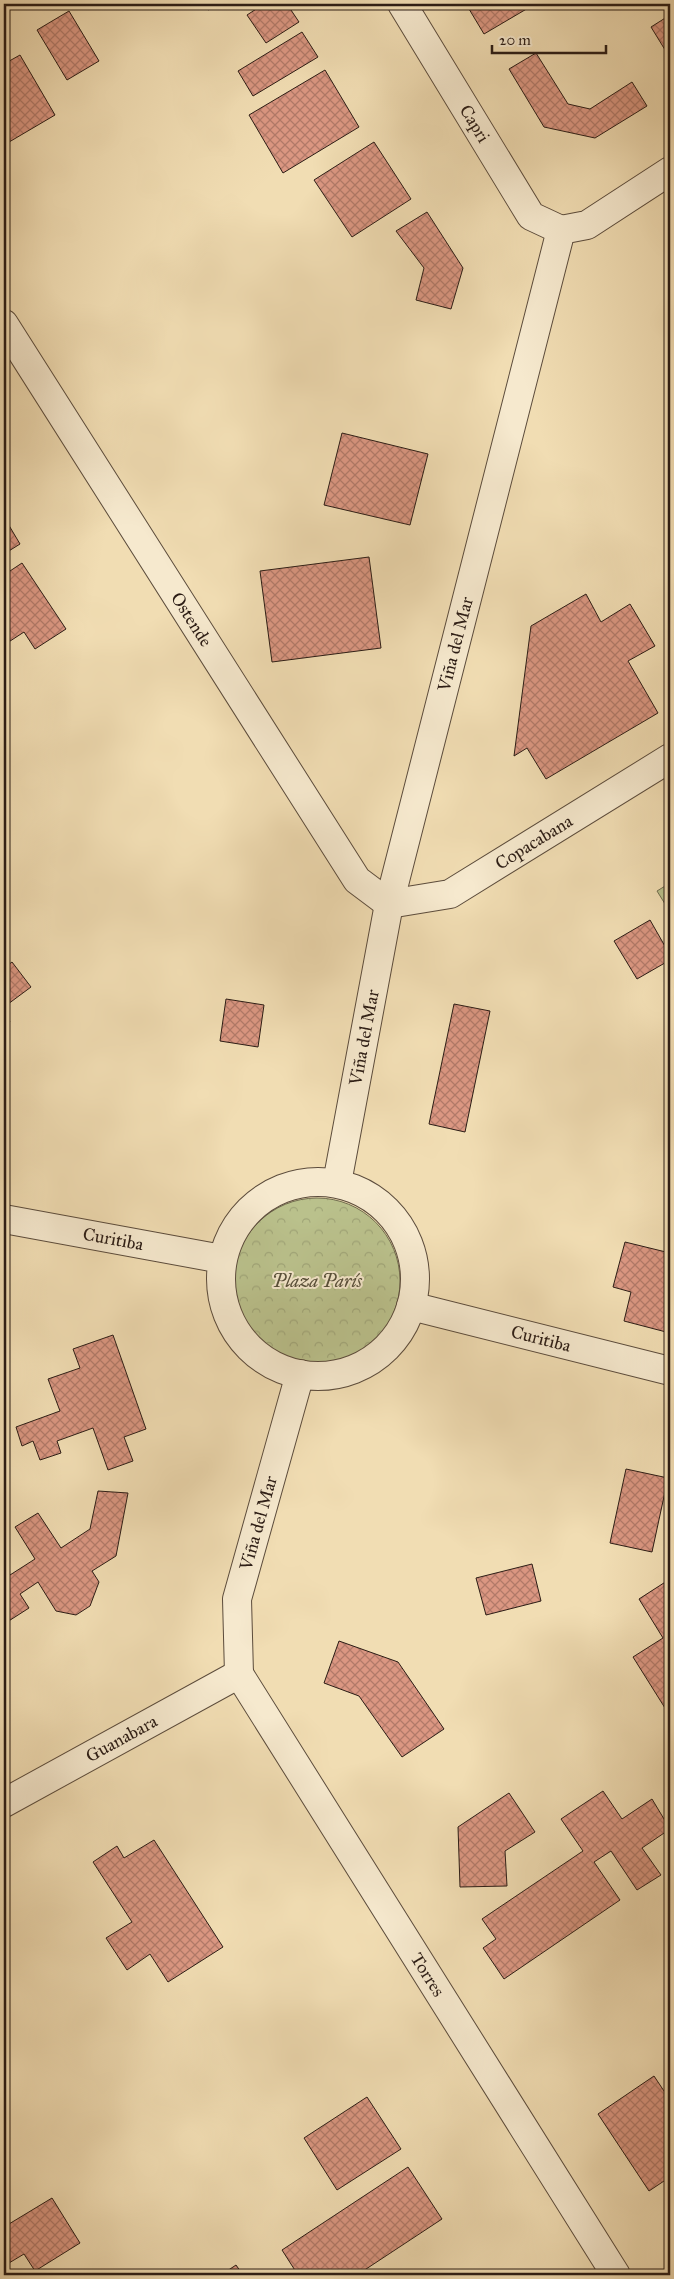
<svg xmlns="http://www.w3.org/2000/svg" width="674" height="2279" font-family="'IM FELL Great Primer',serif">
<defs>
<pattern id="park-crowns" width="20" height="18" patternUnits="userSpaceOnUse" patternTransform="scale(1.25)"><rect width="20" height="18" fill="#bac18c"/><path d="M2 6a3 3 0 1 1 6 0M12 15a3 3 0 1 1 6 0" fill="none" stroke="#a0a578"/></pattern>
<pattern id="building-cross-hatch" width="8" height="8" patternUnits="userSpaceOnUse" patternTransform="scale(1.25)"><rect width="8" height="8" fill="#db9782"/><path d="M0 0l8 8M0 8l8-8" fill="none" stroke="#b27a69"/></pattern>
</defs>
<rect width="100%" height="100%" fill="#f1ddb3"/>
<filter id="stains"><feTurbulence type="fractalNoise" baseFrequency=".004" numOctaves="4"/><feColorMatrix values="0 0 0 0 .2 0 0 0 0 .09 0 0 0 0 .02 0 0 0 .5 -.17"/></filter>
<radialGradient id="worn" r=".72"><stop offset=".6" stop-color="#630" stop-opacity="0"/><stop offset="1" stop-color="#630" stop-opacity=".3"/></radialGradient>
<circle fill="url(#park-crowns)" stroke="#726e50" cx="317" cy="1281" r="83"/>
<polygon fill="#bac18c" stroke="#726e50" points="670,883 670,912 657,891"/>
<g fill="url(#building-cross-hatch)" stroke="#2b1c15">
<polygon points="204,4 219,4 208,10"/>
<polygon points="264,4 287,4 299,22 266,43 247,15"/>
<polygon points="466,4 535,4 484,34"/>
<polygon points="69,11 99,61 67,80 37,30"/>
<polygon points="670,15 670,58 651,27"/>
<polygon points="302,32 318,57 253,96 238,71"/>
<polygon points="536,53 568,104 590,109 632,82 647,106 595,138 544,127 509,69"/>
<polygon points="20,55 55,115 4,145 4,64"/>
<polygon points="325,70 359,127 283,173 249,115"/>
<polygon points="374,142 411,199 352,237 314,180"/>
<polygon points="427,212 463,268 451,309 416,300 424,268 396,231"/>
<polygon points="342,433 428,454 410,525 324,505"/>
<polygon points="4,517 20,544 4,554"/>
<polygon points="369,557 381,648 272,662 260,571"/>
<polygon points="22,563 66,629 35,649 24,632 4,645 4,575"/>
<polygon points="586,594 601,622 630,604 655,646 628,661 658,713 546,779 527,748 514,756 531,626"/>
<polygon points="650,920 670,955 670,960 637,979 614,941"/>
<polygon points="12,962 31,987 4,1007 4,968"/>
<polygon points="226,999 264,1005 258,1047 220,1041"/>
<polygon points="454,1004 490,1011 465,1132 429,1124"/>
<polygon points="4,1013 10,1022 4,1027"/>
<polygon points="625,1242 670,1253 670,1333 624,1321 631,1292 613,1287"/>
<polygon points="113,1335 146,1429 124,1437 133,1461 108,1470 93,1428 57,1441 61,1453 40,1460 33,1441 22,1446 16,1427 60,1411 48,1379 80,1368 73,1349"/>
<polygon points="626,1469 668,1478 652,1552 610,1543"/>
<polygon points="98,1491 128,1493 116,1556 92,1571 99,1582 90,1606 76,1615 56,1611 38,1582 20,1594 29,1608 4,1624 4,1567 10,1575 35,1559 15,1527 38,1513 61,1548 90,1529"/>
<polygon points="532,1564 541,1601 486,1615 476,1578"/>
<polygon points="670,1579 670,1716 633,1657 663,1638 639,1599"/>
<polygon points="339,1641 398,1662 444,1729 402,1757 359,1696 324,1683"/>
<polygon points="4,1674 9,1685 4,1688"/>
<polygon points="603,1791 622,1819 652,1799 670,1829 642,1848 661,1875 637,1890 611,1851 594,1862 620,1900 504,1979 483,1948 496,1939 482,1919 583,1851 561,1819"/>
<polygon points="509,1793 535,1832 505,1851 507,1886 460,1887 458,1827"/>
<polygon points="154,1840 223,1947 168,1982 150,1954 127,1970 106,1938 132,1922 93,1862 117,1846 124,1858"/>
<polygon points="654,2076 670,2100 670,2177 649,2191 598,2114"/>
<polygon points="367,2097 401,2149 337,2190 304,2138"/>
<polygon points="408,2167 442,2219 357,2275 298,2275 282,2250"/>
<polygon points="52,2198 80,2243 35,2271 24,2254 4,2266 4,2227"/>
<polygon points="236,2265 243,2275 221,2275"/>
</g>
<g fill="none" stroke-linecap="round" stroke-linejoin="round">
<g stroke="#5c4c3c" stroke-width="30">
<g id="street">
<path id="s1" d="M402,4L531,216L561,230"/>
<path id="s2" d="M4,324L357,880L389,904L450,894L670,758"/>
<circle cx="318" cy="1279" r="97"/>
<path id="s3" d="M337,1183L389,904L561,230L587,225L670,171"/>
<path id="s4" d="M4,1219L222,1259"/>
<path id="s5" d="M411,1306L670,1371"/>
<path id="s6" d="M239,1674L616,2275"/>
<path id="s7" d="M239,1674L237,1599L300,1374"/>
<path id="s8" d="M4,1803L239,1674"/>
</g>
</g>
<use href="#street" stroke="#f6e9ce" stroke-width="28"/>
</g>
<g text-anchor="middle" stroke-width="4" stroke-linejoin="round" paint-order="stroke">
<g font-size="18" fill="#2b1c15" stroke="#f6e9ce">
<text dy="6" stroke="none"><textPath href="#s1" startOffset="140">Capri</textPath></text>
<text dy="6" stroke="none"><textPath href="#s2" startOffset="350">Ostende</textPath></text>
<text dy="6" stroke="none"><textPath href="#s3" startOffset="552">Viña del Mar</textPath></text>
<text dy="6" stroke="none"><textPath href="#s2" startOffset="859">Copacabana</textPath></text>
<text dy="6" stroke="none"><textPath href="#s3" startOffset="148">Viña del Mar</textPath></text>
<text dy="6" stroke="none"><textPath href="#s4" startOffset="111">Curitiba</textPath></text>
<text dy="6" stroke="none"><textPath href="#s5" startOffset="134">Curitiba</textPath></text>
<text dy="6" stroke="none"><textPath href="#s7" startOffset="154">Viña del Mar</textPath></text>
<text dy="6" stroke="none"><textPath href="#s8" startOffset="134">Guanabara</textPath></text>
<text dy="6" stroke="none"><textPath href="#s6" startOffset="355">Torres</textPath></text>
</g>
<g font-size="18" font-style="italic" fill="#564e39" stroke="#f6e9ce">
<text x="317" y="1287">Plaza París</text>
</g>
</g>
<rect width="674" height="2279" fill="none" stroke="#f1ddb3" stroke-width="20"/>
<rect x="5" y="5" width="664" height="2269" fill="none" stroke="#2b1c15" stroke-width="2.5"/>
<rect x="10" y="10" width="654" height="2259" fill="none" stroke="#2b1c15"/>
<path d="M492 45v8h114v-8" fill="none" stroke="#2b1c15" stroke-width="2.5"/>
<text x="499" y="45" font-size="15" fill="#2b1c15" stroke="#f6e9ce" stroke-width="4" paint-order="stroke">20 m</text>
<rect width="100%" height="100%" filter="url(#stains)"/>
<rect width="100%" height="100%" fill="url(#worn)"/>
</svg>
